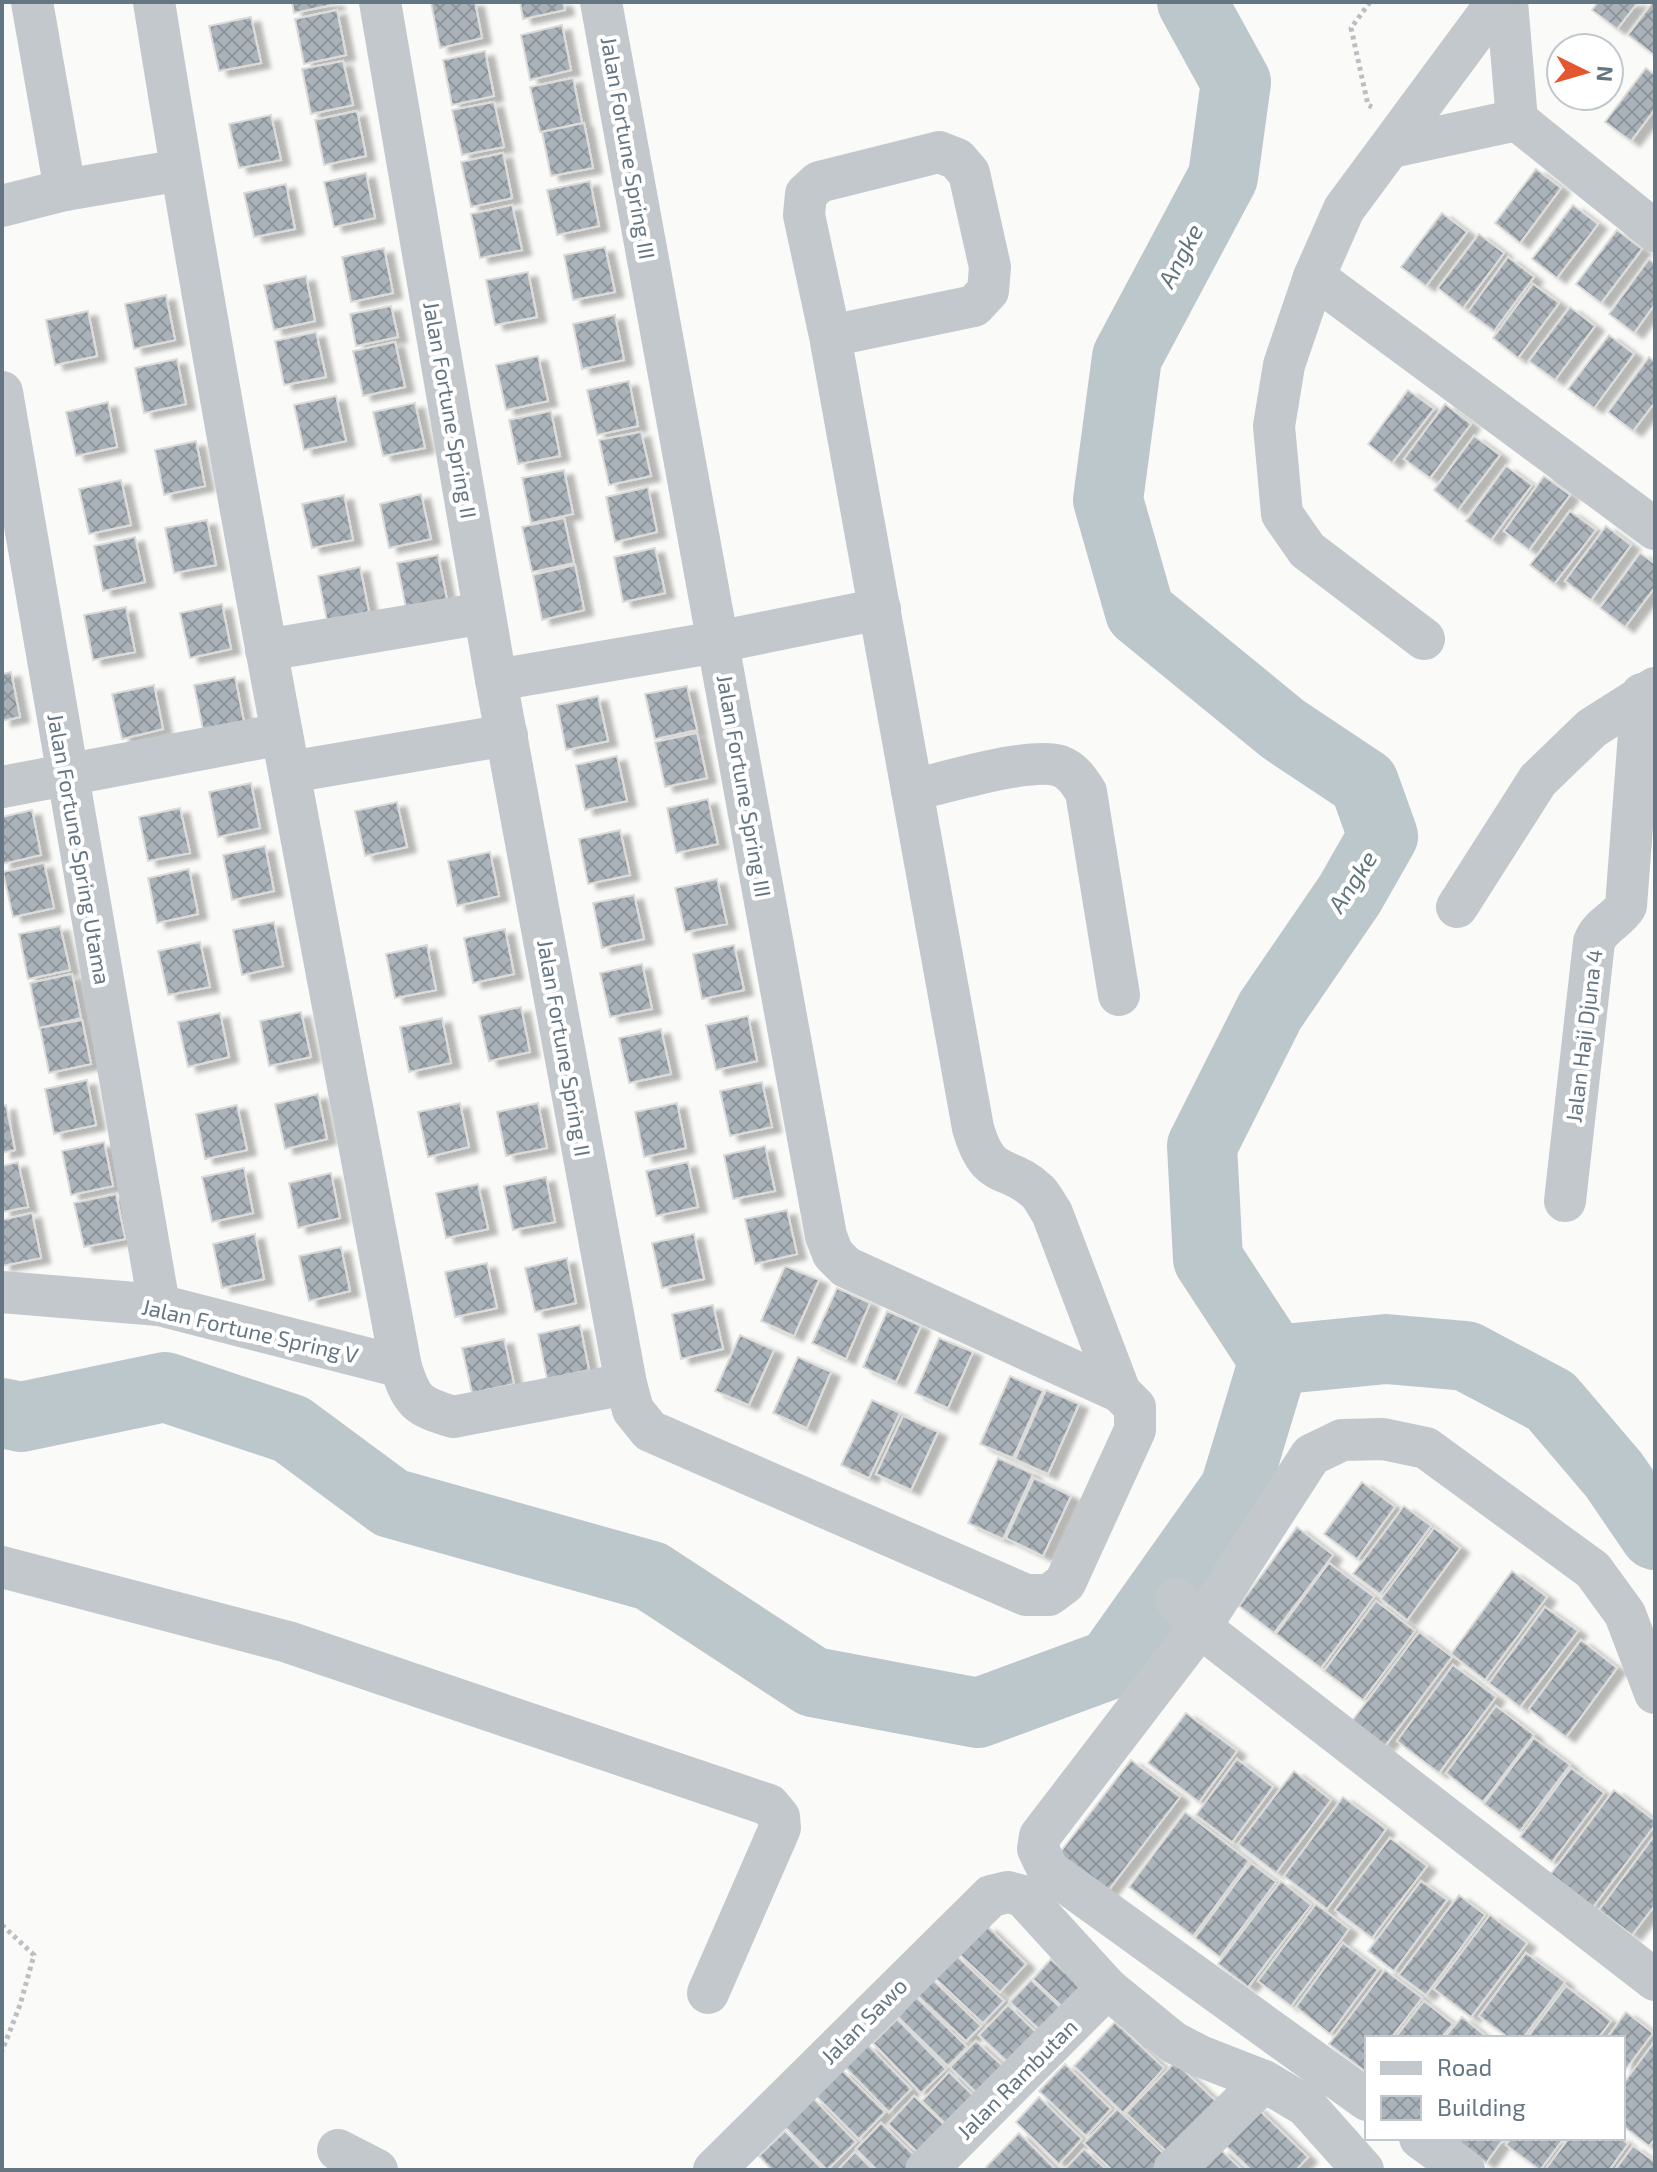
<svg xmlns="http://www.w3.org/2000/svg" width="1657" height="2172" font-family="'Exo 2',sans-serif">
<defs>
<pattern id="building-cross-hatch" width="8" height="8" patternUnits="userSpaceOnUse" patternTransform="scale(2)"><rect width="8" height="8" fill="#aab3b9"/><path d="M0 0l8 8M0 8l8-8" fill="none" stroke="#8e969c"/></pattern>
<filter id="shadow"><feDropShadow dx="9" dy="5" stdDeviation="2" flood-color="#0004"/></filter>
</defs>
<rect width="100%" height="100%" fill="#fafaf8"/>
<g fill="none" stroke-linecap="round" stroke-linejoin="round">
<g stroke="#bbc7cb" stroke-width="70">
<polyline points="1192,2 1236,82 1223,177 1127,357 1108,500 1140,612 1283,729 1364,783 1383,836 1350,894 1270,1011 1202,1146 1208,1259 1274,1360 1386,1349 1466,1356 1551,1401 1614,1475 1655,1535"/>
<polyline points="2,1413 21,1417 165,1387 291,1429 391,1503 651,1576 813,1682 978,1713 1111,1664 1235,1489 1274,1360"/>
</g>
</g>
<g fill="url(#building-cross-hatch)" stroke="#dcdcda" stroke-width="2" filter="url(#shadow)">
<polygon points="292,2 335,2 336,4 294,13"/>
<polygon points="475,2 482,38 440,48 431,3"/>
<polygon points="520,2 563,2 565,10 523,19"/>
<polygon points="1598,2 1638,2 1617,29 1592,10"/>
<polygon points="1653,2 1655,2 1654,55 1628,35"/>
<polygon points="337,10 346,55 304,64 295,19"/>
<polygon points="251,17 261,63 219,71 209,26"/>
<polygon points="562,25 571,70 530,80 521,35"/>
<polygon points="485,51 494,96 452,105 443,60"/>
<polygon points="343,61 353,105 311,114 302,69"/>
<polygon points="1646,68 1655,75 1655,109 1631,141 1605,122"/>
<polygon points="573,78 582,123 540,132 530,87"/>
<polygon points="494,102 504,147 462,155 452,110"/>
<polygon points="357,111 366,156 324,165 315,120"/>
<polygon points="271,115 281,160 239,168 229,124"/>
<polygon points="584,123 593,168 551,176 542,132"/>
<polygon points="503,153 512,198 471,207 461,162"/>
<polygon points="1536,169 1561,188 1520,243 1495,223"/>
<polygon points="366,173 375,218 334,227 324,182"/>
<polygon points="590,181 599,226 557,235 547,190"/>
<polygon points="286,184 295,229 254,237 244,193"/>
<polygon points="512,205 522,250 480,258 471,214"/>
<polygon points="1573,205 1598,224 1557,278 1532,259"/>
<polygon points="1442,213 1467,232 1426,286 1401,267"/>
<polygon points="1617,230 1642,249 1601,303 1576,284"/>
<polygon points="1479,234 1504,253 1463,308 1438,288"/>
<polygon points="605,247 615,292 573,300 564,255"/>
<polygon points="384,248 393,293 351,302 342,257"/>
<polygon points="1508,257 1534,277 1494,331 1468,312"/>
<polygon points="1649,259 1655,264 1655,304 1634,333 1609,314"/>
<polygon points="528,272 537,317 495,325 486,280"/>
<polygon points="306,276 315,321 274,330 264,285"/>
<polygon points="1533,284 1559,303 1518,358 1493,338"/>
<polygon points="166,295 175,340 134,349 125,304"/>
<polygon points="391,306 398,337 356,346 350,314"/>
<polygon points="1570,307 1595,326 1555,380 1529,361"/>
<polygon points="88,311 97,356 55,365 46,320"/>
<polygon points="615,315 624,360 582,369 573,324"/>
<polygon points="316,332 326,377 284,385 275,341"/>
<polygon points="1609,335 1634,354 1594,408 1568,389"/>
<polygon points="395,342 405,387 363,396 353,351"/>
<polygon points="538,356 548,401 506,410 496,365"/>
<polygon points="1649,357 1655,362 1655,402 1633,431 1608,412"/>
<polygon points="177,359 186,404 144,413 135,368"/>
<polygon points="629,381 638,426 597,435 587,390"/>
<polygon points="1408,390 1434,409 1392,463 1368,444"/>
<polygon points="336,396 346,441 304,450 294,405"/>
<polygon points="108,402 117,447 76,456 66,412"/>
<polygon points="415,403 425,448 383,456 373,412"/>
<polygon points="1445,404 1471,424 1430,478 1404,459"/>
<polygon points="551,411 560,456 518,464 509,420"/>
<polygon points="641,432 651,476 609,485 599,440"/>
<polygon points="1474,436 1500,455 1458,510 1434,490"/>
<polygon points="196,441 205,486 164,495 155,450"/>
<polygon points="1506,466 1532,485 1491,540 1466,521"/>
<polygon points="564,470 573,514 531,523 522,478"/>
<polygon points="1544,476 1570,495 1529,550 1504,531"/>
<polygon points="121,480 131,525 89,534 79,489"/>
<polygon points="648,487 657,532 615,542 606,497"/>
<polygon points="421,494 431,539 389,548 380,504"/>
<polygon points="344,495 353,540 312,548 302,504"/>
<polygon points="1570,511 1596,530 1554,584 1530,565"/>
<polygon points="564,518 574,563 532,572 522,527"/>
<polygon points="207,520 216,565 174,573 165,528"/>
<polygon points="1606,526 1631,545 1591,600 1565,581"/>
<polygon points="135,537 145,582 103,591 94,546"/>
<polygon points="655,548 665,593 623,602 614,557"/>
<polygon points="1640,553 1655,564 1655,587 1625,627 1600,608"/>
<polygon points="438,555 447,600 406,608 397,563"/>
<polygon points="575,565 584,610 542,620 533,575"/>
<polygon points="360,567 369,612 327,621 318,576"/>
<polygon points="222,604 231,649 190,658 180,613"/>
<polygon points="126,607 135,652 93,660 84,615"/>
<polygon points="11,672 20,717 2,721 2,674"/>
<polygon points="235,677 244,722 203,730 194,685"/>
<polygon points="154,685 163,729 122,739 112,694"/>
<polygon points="687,686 697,730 655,739 645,694"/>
<polygon points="598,696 608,741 566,750 557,705"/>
<polygon points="697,733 707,778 665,787 655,742"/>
<polygon points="617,756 627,801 585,810 576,765"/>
<polygon points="251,783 260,828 218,837 209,792"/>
<polygon points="708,799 718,844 676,853 667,808"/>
<polygon points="397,802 407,847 365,856 355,811"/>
<polygon points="180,808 190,853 148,861 139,817"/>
<polygon points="32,810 41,855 2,864 2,817"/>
<polygon points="620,830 630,875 588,884 579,839"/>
<polygon points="265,846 274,891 232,900 223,855"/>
<polygon points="490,852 499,896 457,906 448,861"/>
<polygon points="44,863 54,908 13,917 3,872"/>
<polygon points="189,869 198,914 157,923 148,878"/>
<polygon points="717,879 727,924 685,932 675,888"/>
<polygon points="634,895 644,939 602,948 593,903"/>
<polygon points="274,922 283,966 242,975 233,930"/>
<polygon points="60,926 70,970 28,979 19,934"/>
<polygon points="505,929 514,974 473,983 464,938"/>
<polygon points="200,942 210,987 168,995 158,951"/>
<polygon points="427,945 436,990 395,998 386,954"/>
<polygon points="734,945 744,990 702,999 693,954"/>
<polygon points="642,964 652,1009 610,1017 600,973"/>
<polygon points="72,974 81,1018 39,1028 30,983"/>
<polygon points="521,1007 530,1052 489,1061 479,1016"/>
<polygon points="301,1012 311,1057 269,1066 260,1021"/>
<polygon points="220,1013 229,1057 188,1067 178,1022"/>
<polygon points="748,1016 757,1061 716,1070 706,1025"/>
<polygon points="442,1018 451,1063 409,1072 400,1027"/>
<polygon points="82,1020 91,1064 49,1073 40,1028"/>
<polygon points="661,1029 671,1074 629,1083 619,1038"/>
<polygon points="87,1080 96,1125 54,1134 45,1089"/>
<polygon points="762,1082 772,1127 730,1136 720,1091"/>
<polygon points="318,1094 327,1139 285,1149 275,1104"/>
<polygon points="460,1103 469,1147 428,1157 418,1112"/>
<polygon points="538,1103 547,1148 506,1156 497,1112"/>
<polygon points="677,1103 686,1148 644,1157 635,1112"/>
<polygon points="6,1105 15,1150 2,1153 2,1106"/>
<polygon points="237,1105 247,1150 205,1159 196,1114"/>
<polygon points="104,1142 113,1186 71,1195 62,1151"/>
<polygon points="765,1146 775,1191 733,1199 724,1155"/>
<polygon points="18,1162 28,1207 2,1212 2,1166"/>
<polygon points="688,1162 698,1207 656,1216 646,1171"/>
<polygon points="244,1168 253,1213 212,1222 202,1177"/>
<polygon points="331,1173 340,1218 298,1228 289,1183"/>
<polygon points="546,1177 555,1222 513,1230 504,1186"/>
<polygon points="478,1184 488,1229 446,1238 436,1193"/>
<polygon points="116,1194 125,1239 84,1247 74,1203"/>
<polygon points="787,1210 797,1254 755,1264 745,1219"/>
<polygon points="32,1213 41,1258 2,1266 2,1220"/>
<polygon points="255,1234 264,1279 222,1288 213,1244"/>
<polygon points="694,1234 704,1279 662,1288 652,1243"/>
<polygon points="341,1247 350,1291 309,1301 299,1256"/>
<polygon points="567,1258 576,1303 535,1312 525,1268"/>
<polygon points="487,1263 497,1308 455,1317 445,1272"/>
<polygon points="785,1266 819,1280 794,1336 761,1321"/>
<polygon points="837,1288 870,1303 846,1359 812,1343"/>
<polygon points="713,1305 723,1349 681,1359 672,1314"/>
<polygon points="887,1311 921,1326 896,1382 863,1367"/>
<polygon points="580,1325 589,1370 547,1379 538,1334"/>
<polygon points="740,1335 774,1350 749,1405 715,1391"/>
<polygon points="939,1338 973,1352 948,1408 915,1393"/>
<polygon points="504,1339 514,1384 472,1393 462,1348"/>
<polygon points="798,1357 831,1372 807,1428 773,1413"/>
<polygon points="1010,1376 1043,1391 1013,1458 980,1444"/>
<polygon points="1046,1390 1079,1404 1048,1474 1015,1459"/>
<polygon points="872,1400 900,1413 869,1478 841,1465"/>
<polygon points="903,1416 938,1432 911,1490 876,1474"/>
<polygon points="998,1458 1033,1474 1003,1539 968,1523"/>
<polygon points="1034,1478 1071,1496 1043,1556 1006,1538"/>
<polygon points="1362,1482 1395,1507 1357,1559 1324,1534"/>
<polygon points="1404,1506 1431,1526 1380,1594 1353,1574"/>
<polygon points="1297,1527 1333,1555 1274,1633 1239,1606"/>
<polygon points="1434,1528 1460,1548 1407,1620 1381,1599"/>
<polygon points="1329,1563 1374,1597 1321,1668 1276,1634"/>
<polygon points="1512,1571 1547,1597 1485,1680 1451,1654"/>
<polygon points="1376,1601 1415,1631 1363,1700 1324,1671"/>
<polygon points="1545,1607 1578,1631 1520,1707 1489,1683"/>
<polygon points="1419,1632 1452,1657 1385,1746 1352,1721"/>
<polygon points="1581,1640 1617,1668 1566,1737 1529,1709"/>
<polygon points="1453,1665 1496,1697 1439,1773 1397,1741"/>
<polygon points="1496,1706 1534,1735 1483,1802 1446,1773"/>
<polygon points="1186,1713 1237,1751 1199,1802 1148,1763"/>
<polygon points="1534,1738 1570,1765 1520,1831 1484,1804"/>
<polygon points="1237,1759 1273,1787 1232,1842 1196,1815"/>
<polygon points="1131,1760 1180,1797 1107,1892 1058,1855"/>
<polygon points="1571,1768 1604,1793 1552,1862 1520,1837"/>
<polygon points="1294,1771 1331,1800 1276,1873 1238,1844"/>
<polygon points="1614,1790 1655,1821 1655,1825 1593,1907 1550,1875"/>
<polygon points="1343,1797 1386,1829 1327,1909 1284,1876"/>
<polygon points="1185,1812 1249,1861 1193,1936 1129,1887"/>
<polygon points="1655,1835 1655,1905 1632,1935 1599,1910"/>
<polygon points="1390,1838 1427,1866 1372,1938 1335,1910"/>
<polygon points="1251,1863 1276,1882 1220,1957 1195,1938"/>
<polygon points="1281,1881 1311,1905 1248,1987 1218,1964"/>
<polygon points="1421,1881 1447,1900 1394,1971 1368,1951"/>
<polygon points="1459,1895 1485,1915 1426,1995 1399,1975"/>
<polygon points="1316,1904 1349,1929 1291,2006 1258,1981"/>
<polygon points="1490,1915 1527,1943 1471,2017 1434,1989"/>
<polygon points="987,1926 1026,1964 1000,1992 960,1955"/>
<polygon points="1343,1943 1378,1970 1330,2034 1296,2007"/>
<polygon points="1526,1953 1565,1982 1523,2038 1509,2038 1479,2016"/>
<polygon points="956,1955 1004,2001 983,2023 935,1978"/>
<polygon points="1051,1959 1085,1991 1067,2011 1033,1979"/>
<polygon points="1385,1970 1422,1998 1391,2038 1367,2038 1366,2072 1329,2044"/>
<polygon points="933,1980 981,2026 966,2041 918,1996"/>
<polygon points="1031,1980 1063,2010 1042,2032 1010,2002"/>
<polygon points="1566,1986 1611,2021 1598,2038 1527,2038"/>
<polygon points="916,1997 967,2047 948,2066 898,2017"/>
<polygon points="1424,2001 1453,2024 1441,2038 1395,2038"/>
<polygon points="1008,2005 1042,2038 1014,2068 979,2035"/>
<polygon points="1626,2012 1653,2033 1623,2073 1623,2038 1607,2038"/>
<polygon points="1462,2017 1488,2038 1444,2038"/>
<polygon points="897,2019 946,2069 921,2093 873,2043"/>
<polygon points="1115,2022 1164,2068 1123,2113 1074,2066"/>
<polygon points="976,2041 1011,2074 985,2101 950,2067"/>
<polygon points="1655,2041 1655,2138 1649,2146 1623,2126 1623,2084"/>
<polygon points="867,2044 911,2089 889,2112 845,2067"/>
<polygon points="1175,2062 1217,2102 1168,2153 1126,2113"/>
<polygon points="1065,2064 1111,2109 1086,2136 1039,2091"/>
<polygon points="842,2070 885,2112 859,2139 816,2096"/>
<polygon points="949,2072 982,2104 954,2132 922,2101"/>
<polygon points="914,2096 954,2134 927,2161 888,2124"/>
<polygon points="1039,2097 1082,2139 1059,2164 1016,2122"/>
<polygon points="813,2098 856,2142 827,2170 785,2127"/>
<polygon points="1255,2106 1308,2157 1296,2170 1251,2170 1222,2142"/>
<polygon points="1117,2109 1168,2158 1157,2170 1112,2170 1084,2143"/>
<polygon points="881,2123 923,2164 917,2170 877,2170 856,2149"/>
<polygon points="785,2131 823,2170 772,2170 759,2156"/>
<polygon points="1019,2133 1054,2168 1053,2170 989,2170 986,2167"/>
<polygon points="1463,2138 1504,2138 1486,2163 1459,2142"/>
<polygon points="1511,2138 1564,2138 1540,2170 1506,2145"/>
<polygon points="1569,2138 1621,2138 1628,2144 1609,2170 1545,2170"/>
<polygon points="1633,2146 1655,2162 1655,2170 1615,2170"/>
<polygon points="1084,2149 1107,2170 1064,2170"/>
<polygon points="1220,2149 1242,2170 1200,2170"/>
<polygon points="855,2152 873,2170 838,2170"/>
</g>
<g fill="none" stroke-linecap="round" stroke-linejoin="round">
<g stroke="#bbbfc2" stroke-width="5" stroke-dasharray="4 4" stroke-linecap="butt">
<polyline points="1370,2 1351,28 1368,105 1372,107"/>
<polyline points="2,1925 34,1955 20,2005 2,2051"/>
</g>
<g stroke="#c3c8cc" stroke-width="42">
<polyline points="32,2 65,190"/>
<path d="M154,2C227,459 316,913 401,1367C412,1403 418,1406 453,1417L626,1384"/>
<polyline points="380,2 496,680 626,1384 633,1410 650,1431 1026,1595 1049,1595 1065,1583 1135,1430 1135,1407 1120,1392 846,1267 833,1254 826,1236 601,2"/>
<polyline points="1517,120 1655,231"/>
<polyline points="1392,147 1517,120 1507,2"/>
<polyline points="2,206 65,190 181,170"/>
<polyline points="1314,277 1655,529"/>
<path d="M830,336L974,306L988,291L990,267L969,173L957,159L939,152L819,182L806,194L804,215L830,336L973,1128C989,1183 1006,1162 1038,1192C1043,1197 1047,1206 1052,1213L1120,1392"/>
<polyline points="2,392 159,1305"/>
<polyline points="1424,639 1307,550 1282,514 1274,426 1284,365 1314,277 1344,209 1497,2"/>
<polyline points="266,650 484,613"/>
<polyline points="496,680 717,642 880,609"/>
<polyline points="290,772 507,735"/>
<polyline points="2,787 282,734"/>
<path d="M912,790C946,783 1030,756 1060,766C1073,771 1079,781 1086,792L1119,995"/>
<polyline points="1457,907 1538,780 1592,728 1655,688"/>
<path d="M1565,1201L1594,942C1600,925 1617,921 1626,906L1642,694"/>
<polyline points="2,1292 159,1305 401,1367"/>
<polyline points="2,1567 288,1642 769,1805 779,1817 780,1828 708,1993"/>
<polyline points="1176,1599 1200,1627 1655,1980"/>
<polyline points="1367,2100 1048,1870 1038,1849 1040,1836 1200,1627 1311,1455 1342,1440 1383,1439 1426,1448 1593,1570 1625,1614 1655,1693"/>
<polyline points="1420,2138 1464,2170"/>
<polyline points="338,2150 377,2170"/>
<polyline points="714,2170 991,1896 1008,1892 1023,1896 1107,1988 1173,2042 1200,2056 1264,2081 1306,2106 1363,2170"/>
<polyline points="926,2170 1107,1988"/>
<polyline points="1174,2170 1264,2081"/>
</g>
</g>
<g text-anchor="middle" stroke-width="8" stroke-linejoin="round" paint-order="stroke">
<g font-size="22" fill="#657683" stroke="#fff">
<text transform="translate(628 148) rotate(80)" y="8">Jalan Fortune Spring III</text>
<text transform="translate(450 410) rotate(80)" y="8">Jalan Fortune Spring II</text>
<text transform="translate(744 786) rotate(80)" y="8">Jalan Fortune Spring III</text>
<text transform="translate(79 849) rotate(80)" y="8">Jalan Fortune Spring Utama</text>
<text transform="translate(1584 1036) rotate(-83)" y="8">Jalan Haji Djuna 4</text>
<text transform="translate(564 1048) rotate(80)" y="8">Jalan Fortune Spring II</text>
<text transform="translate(250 1331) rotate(13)" y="8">Jalan Fortune Spring V</text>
<text transform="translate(864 2021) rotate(-45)" y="8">Jalan Sawo</text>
<text transform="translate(1017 2079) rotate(-45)" y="8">Jalan Rambutan</text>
</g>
<g font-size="24" font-style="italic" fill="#60757c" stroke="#fff">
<text transform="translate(1181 256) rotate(-62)" y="8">Angke</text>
<text transform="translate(1353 882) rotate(-57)" y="8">Angke</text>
</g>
</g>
<rect width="1657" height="2172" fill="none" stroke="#657683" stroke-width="8"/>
<rect x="1365" y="2036" width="260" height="104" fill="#ffffff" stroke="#c1c8cd" stroke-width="2"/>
<rect x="1381" y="2062" width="40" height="12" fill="#c3c8cc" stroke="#c1c8cd" stroke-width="2"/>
<text x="1437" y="2076" font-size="24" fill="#657683">Road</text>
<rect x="1381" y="2096" width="40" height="24" fill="url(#building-cross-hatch)" stroke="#c1c8cd" stroke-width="2"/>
<text x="1437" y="2116" font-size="24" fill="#657683">Building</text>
<g transform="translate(1585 72) rotate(95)"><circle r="38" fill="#ffffff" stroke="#c1c8cd" stroke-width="2"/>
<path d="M0-6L14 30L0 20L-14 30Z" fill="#e4572e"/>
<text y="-12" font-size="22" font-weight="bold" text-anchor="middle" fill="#657683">N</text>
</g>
</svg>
